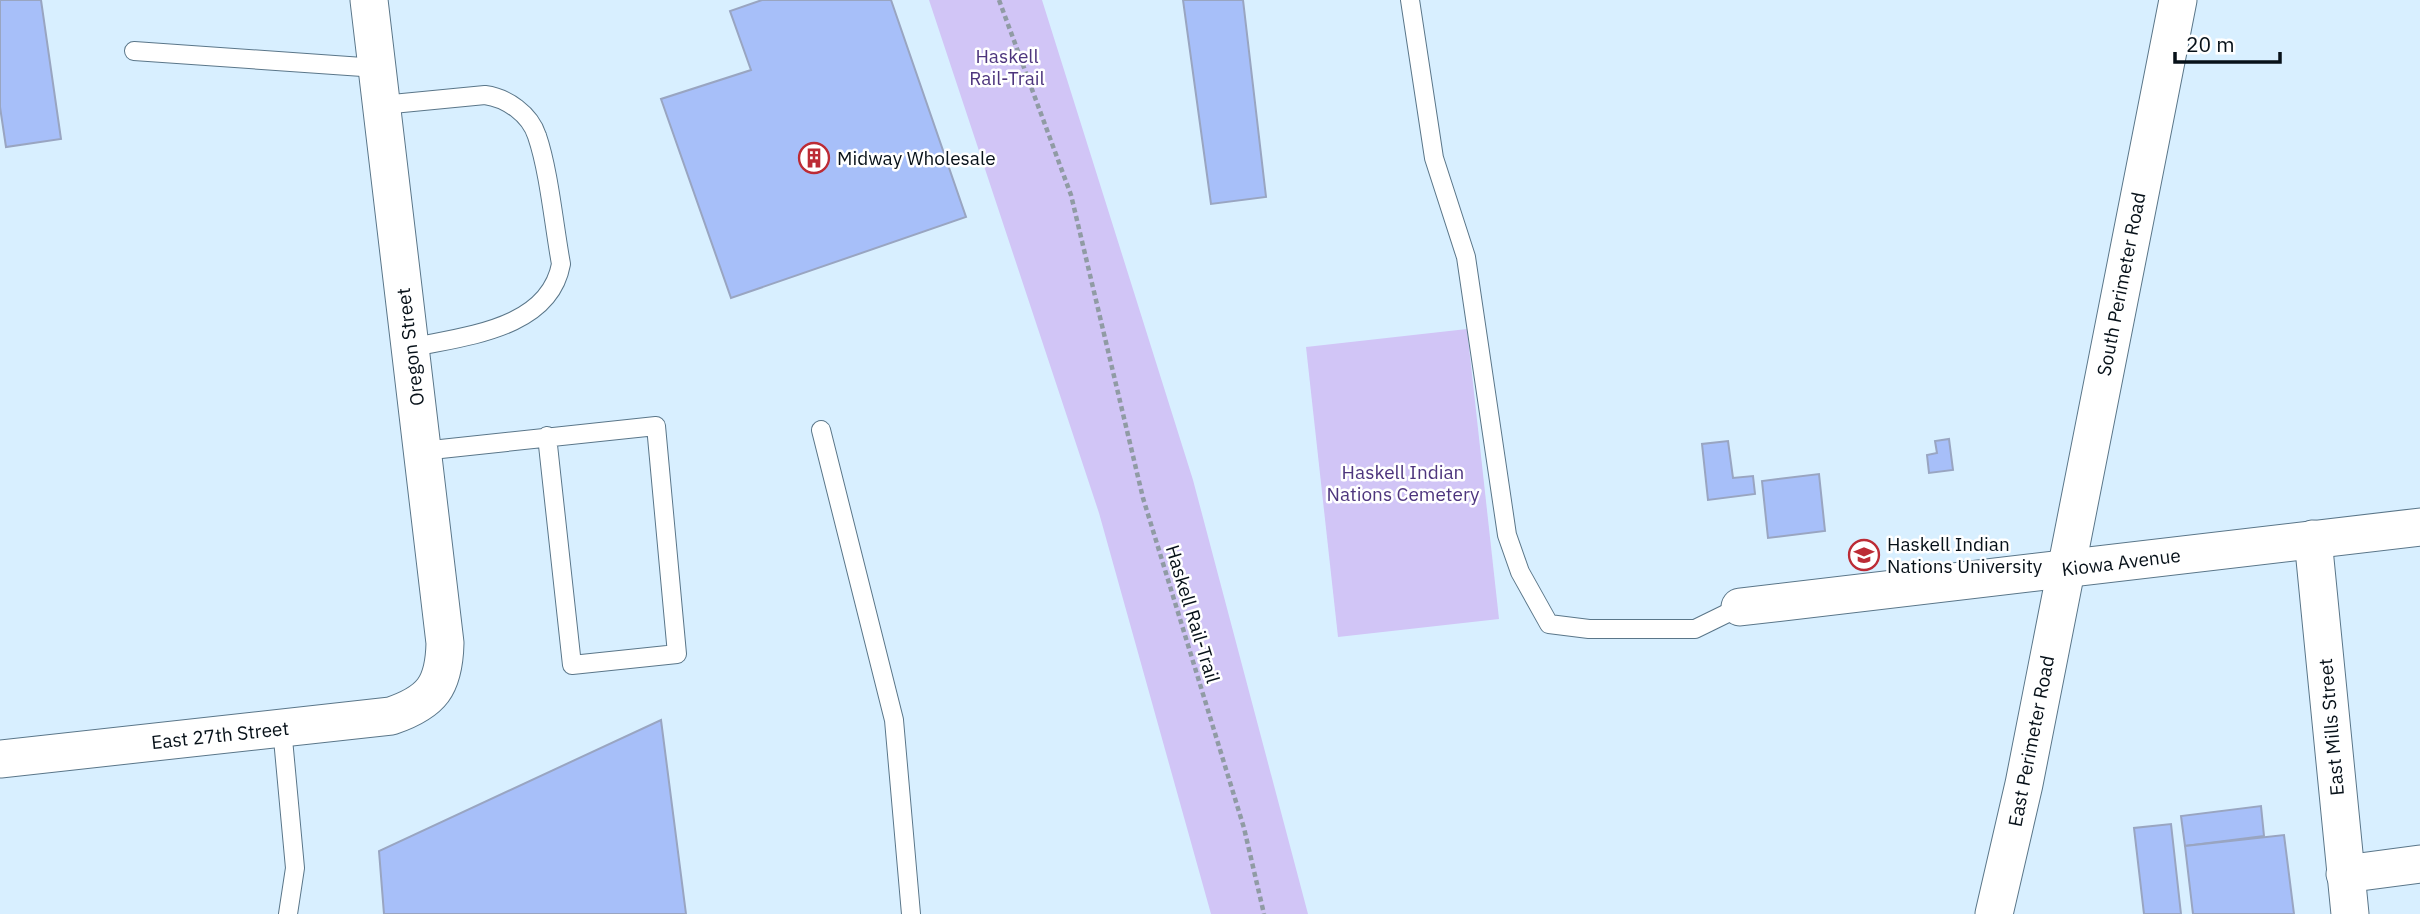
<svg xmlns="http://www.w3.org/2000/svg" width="2420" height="914" font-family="'IBM Plex Sans',sans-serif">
<rect width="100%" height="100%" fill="#e8f4fd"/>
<rect fill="#d8efff" x="0" y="0" width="2420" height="914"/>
<g fill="#d1c5f6">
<polygon points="929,0 1042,0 1193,480 1308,914 1211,914 1099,513"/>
<polygon points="1467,329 1499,619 1338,637 1306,347"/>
</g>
<g fill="#a7bff9" stroke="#99a5c1" stroke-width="2">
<polygon points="0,0 41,0 61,139 6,147 0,107"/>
<polygon points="762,0 891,0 966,217 731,298 661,99 751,70 730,11"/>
<polygon points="1183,0 1243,0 1266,197 1211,204"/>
<polygon points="1949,439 1953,470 1929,473 1927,455 1937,453 1935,441"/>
<polygon points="1728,441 1733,478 1753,476 1755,494 1708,500 1702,444"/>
<polygon points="1819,474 1825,531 1768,538 1762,481"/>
<polygon points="661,720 686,914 384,914 379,851"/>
<polygon points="2261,806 2264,836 2185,846 2181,816"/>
<polygon points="2171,824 2181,914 2144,914 2134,828"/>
<polygon points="2284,835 2294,914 2193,914 2185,846"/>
</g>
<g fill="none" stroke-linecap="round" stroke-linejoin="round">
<g stroke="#5a7689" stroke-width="20">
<g id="lane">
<polyline points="1410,0 1434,158 1466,257 1507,535 1520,572 1549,624 1589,629 1695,629 1740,607"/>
<polyline points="134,51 377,68"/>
<path d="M382,105L485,95C507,98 530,114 537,136C549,171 554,226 561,264C549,330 463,336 410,348"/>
<polyline points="821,430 894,720 911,914"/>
<polyline points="422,451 656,426 677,654 572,665 547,436"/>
<polyline points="282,728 295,868 288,914"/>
</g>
</g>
<g stroke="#5a7689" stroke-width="39">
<g id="street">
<polyline points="2313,539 2350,914"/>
<polyline points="1740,607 2420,527"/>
<path d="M0,759L391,716C432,702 444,686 445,643L369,0"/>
<polyline points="2345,874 2420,864"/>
<polyline points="1994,914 2024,784 2178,0"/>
</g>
</g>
<polyline stroke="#909ba4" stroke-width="4.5" stroke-dasharray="5 3.5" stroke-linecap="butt" points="999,0 1071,195 1143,498 1244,828 1264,914"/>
<use href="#lane" stroke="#fff" stroke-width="18"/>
<use href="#street" stroke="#fff" stroke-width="37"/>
</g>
<defs>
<g id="building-ring" transform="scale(1.575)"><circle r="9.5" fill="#fff" stroke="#bc2b35" stroke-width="1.5"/><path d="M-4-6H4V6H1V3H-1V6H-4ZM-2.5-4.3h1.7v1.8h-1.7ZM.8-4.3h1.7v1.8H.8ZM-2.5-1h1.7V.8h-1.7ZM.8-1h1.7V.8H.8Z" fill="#bc2b35"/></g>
<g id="university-ring" transform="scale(1.575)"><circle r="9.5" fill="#fff" stroke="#bc2b35" stroke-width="1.5"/><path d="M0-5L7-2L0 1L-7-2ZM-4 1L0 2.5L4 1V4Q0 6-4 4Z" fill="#bc2b35"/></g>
</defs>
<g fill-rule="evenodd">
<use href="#building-ring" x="814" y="158"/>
<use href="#university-ring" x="1864" y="555"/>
</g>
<g text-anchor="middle" stroke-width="5" stroke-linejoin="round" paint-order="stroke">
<g font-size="19" fill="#4d357d" stroke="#fff">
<text x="1007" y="63">Haskell<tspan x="1007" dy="22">Rail-Trail</tspan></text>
<text x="1403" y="479">Haskell Indian<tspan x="1403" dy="22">Nations Cemetery</tspan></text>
</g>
<g font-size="19" fill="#071119" stroke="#fff" text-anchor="start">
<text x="837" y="165">Midway Wholesale</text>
<text x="1887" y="551">Haskell Indian<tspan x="1887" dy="22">Nations University</tspan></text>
</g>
<g font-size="19" fill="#071119" stroke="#fff">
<text transform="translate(2121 284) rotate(-79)" y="7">South Perimeter Road</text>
<text transform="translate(410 347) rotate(-97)" y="7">Oregon Street</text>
<text transform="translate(2121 562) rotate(-7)" y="7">Kiowa Avenue</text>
<text transform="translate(1193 614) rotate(73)" y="7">Haskell Rail-Trail</text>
<text transform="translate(2331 727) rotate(-95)" y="7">East Mills Street</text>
<text transform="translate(220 735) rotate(-6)" y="7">East 27th Street</text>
<text transform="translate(2031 741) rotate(-79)" y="7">East Perimeter Road</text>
</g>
</g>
<path d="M2175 52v10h105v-10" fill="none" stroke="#071119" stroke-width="3.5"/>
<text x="2186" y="52" font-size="21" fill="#071119" stroke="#ffffff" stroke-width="5" paint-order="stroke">20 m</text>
</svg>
